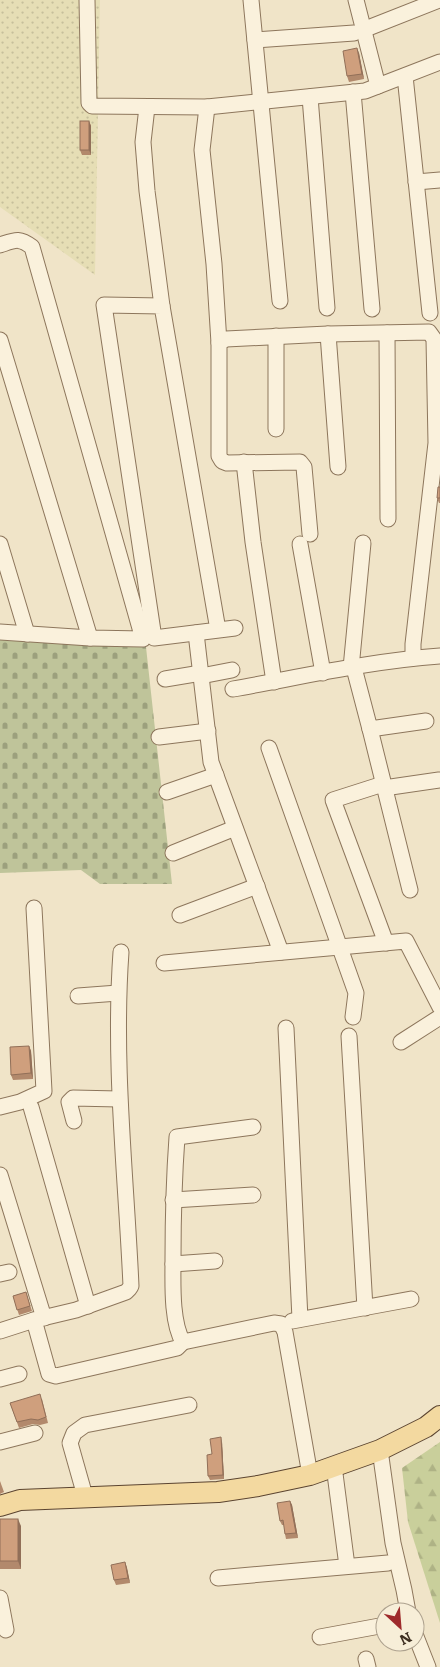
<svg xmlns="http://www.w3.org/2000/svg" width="440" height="1667" font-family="Literata,serif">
<defs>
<pattern id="farmland-dots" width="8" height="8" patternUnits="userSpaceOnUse" patternTransform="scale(1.25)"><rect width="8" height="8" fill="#e6deb5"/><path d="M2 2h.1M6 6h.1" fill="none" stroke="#c6bf9b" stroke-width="1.8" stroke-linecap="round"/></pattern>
<pattern id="forest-firs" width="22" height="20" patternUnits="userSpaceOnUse" patternTransform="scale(1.25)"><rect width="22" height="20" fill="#c9cf9b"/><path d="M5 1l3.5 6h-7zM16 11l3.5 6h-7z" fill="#aeb285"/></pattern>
<pattern id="cemetery-stones" width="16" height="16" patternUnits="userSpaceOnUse" patternTransform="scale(1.25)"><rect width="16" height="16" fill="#bfc49a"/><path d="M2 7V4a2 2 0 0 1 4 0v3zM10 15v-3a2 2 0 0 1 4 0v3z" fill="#9ca07d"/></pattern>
</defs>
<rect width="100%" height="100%" fill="#f0e4c8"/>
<polygon fill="url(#farmland-dots)" points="0,0 100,0 95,275 0,207"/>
<polygon fill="url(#forest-firs)" points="440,1442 440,1623 408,1522 402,1468"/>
<polygon fill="url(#cemetery-stones)" points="0,639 146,647 172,884 100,884 81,870 0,873"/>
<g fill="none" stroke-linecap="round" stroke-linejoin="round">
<g stroke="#8d765c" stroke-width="17">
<g id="minor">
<polyline points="87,0 89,103 92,106 207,107 365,91 440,62"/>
<polyline points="251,0 280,301"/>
<polyline points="356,0 378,86"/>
<polyline points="363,30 439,0"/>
<polyline points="255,40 354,33"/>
<polyline points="405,76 430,313"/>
<polyline points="353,92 372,309"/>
<polyline points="310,97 327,308"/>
<polyline points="147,107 143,142 147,191 162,306"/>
<polyline points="207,107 202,150 214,264 219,343"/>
<polyline points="416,182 440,180"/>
<path d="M0,245C15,240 19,237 32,247L143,639L90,638L0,632"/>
<polyline points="387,333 388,519"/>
<polyline points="328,334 338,467"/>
<polyline points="276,336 276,429"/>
<polyline points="0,340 90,638"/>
<polyline points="244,462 253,542 274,682"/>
<polyline points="310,534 304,467 300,462 227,463 222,461 219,456 219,343 226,339 328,334 429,332 434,339 436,443 413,644 413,658"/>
<polyline points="0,544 27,634"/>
<polyline points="300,544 323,673"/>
<polyline points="218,630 162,306 104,305 154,638 235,628"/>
<polyline points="196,633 211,762 281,952"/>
<polyline points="351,668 363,543"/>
<polyline points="354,668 370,729 426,721"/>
<polyline points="201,676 232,670"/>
<polyline points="165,679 201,673"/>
<path d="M233,689C301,677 370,661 440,656"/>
<polyline points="370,729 410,890"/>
<polyline points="159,737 208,731"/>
<polyline points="269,748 356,993 353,1017"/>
<polyline points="383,784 333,800 386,943"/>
<polyline points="384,788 439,780"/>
<polyline points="167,792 216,775"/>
<polyline points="173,853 235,828"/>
<polyline points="180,915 257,886"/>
<polyline points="164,963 406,941 440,1007"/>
<polyline points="78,996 118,993"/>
<polyline points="286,1028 300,1319"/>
<polyline points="349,1036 365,1308"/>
<polyline points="401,1042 440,1017"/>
<polyline points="0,1107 20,1102 44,1091 34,908"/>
<polyline points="31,1107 88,1306"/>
<polyline points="74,1121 69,1102 73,1098 119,1099"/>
<path d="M253,1127L177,1137C174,1178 173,1218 173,1259C173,1282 171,1322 183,1342L274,1323L281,1324L285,1332L310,1475"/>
<polyline points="0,1175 44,1318"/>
<polyline points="173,1200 253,1195"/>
<polyline points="173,1264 215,1261"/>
<polyline points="0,1274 9,1272"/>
<polyline points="34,1320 49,1374 56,1376 177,1348 183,1342"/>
<polyline points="292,1321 411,1299"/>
<path d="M0,1331L34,1320L76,1310L126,1292L129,1289L131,1286C126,1175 113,1063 121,952"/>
<polyline points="0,1379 19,1374"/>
<polyline points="0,1442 35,1433"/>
<polyline points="380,1450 393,1543 404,1590 408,1612"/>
<polyline points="334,1466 347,1566"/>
<polyline points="85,1496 70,1443 74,1433 85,1425 189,1405"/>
<polyline points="218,1578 388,1563"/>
<polyline points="0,1598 6,1630"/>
<polyline points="415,1634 428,1667"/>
<polyline points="320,1637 385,1625"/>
<polyline points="366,1659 368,1667"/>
</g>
</g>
<g stroke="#5b4430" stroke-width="22">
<polyline id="major" points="0,1506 20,1500 218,1492 258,1486 310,1475 380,1450 426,1427 440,1416"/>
</g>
<use href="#minor" stroke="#faf1dc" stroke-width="15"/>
<use href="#major" stroke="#f3d9a0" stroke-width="20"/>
</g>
<g fill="#b2896c">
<polygon points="359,53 364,79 349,82 347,76"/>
<polygon points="89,121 91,126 91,155 82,155 80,150"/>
<polygon points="440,487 440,503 439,503 437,498"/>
<polygon points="29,1046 31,1051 33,1079 13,1080 11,1075"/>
<polygon points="26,1292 32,1311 19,1315 13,1296"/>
<polygon points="42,1399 48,1423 40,1425 33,1424 19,1428 10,1403"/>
<polygon points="222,1442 224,1479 210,1480 208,1476 212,1454"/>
<polygon points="0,1481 4,1492 0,1494"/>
<polygon points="290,1501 292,1505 298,1538 286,1539 285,1534 284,1525 282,1525 280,1521"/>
<polygon points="0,1519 21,1526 21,1569 0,1569"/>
<polygon points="125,1562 127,1568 130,1583 116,1585 114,1580"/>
</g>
<g fill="#916f58">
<polygon points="357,48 359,53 364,79 362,74"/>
<polygon points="89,121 91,126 91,155 89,150"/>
<polygon points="29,1046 31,1051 33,1079 31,1073"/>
<polygon points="221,1437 222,1442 224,1479 223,1475"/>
<polygon points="290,1501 292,1505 298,1538 296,1533"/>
<polygon points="18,1519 21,1526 21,1569 18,1561"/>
<polygon points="125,1562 127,1568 130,1583 128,1578"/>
</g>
<g fill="#cf9f7d" stroke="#916f58">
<polygon points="357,48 362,74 347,76 343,51"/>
<rect x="80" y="121" width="9" height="29"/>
<polygon points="438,487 440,487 440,498 437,498"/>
<polygon points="29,1046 31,1073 11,1075 10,1047"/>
<polygon points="26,1292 30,1306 17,1310 13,1296"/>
<polygon points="40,1394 46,1417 38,1420 31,1419 17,1422 10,1403"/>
<polygon points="221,1437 223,1475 208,1476 207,1455 212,1454 210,1439"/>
<polygon points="290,1501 296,1533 285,1534 283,1520 280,1521 277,1503"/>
<rect x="0" y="1519" width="18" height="42"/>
<polygon points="125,1562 128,1578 114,1580 111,1565"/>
</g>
<g transform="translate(400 1627) rotate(154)"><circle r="24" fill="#f7eed8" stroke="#ada18e"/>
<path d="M0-4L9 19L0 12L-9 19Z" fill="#9e2a2b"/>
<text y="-8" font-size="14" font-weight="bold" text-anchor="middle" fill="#3d2e20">N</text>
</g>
</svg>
